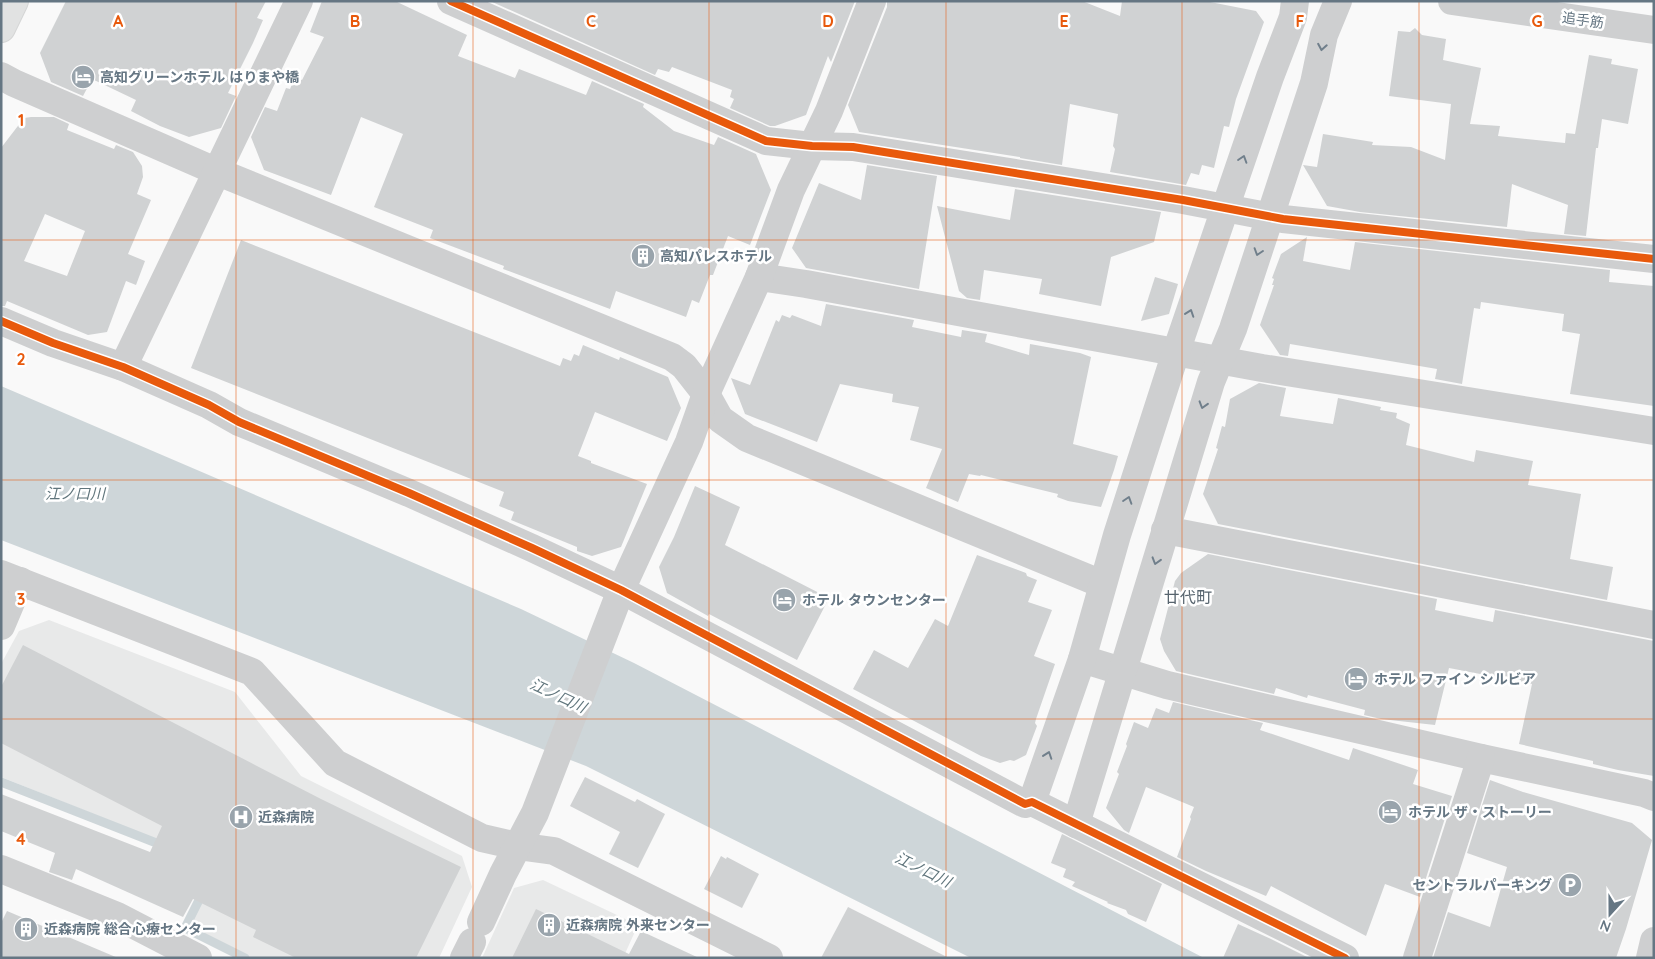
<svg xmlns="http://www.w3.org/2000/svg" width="1655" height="959" font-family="Quicksand,'Noto Sans JP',sans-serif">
<rect width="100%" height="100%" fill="#f9f9f9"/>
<g fill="#e8e9e9">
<polygon points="49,620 235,692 301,776 462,856 472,887 439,958 251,958 190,926 221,865 1,777 1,664 19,631"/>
<polygon points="543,880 638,925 623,958 482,958 514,888"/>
</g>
<polygon fill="#ced6d9" points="1,386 521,609 634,663 1204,958 971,958 586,766 1,540"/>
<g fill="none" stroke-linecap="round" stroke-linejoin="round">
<g stroke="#ced6d9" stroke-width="9">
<polyline points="1,782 164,846"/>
<polyline points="203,892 185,928 245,958"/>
</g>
</g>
<g fill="#d0d2d3" fill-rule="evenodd">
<polygon points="66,1 266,1 257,18 263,20 253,43 228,93 236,96 221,128 189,137 160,126 131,111 136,100 92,79 83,96 51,82 40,53"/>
<polygon points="322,1 395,1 467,35 458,56 515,78 519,69 586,95 592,81 644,104 643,107 674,131 714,145 718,137 756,154 771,190 750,245 728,236 713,275 710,275 699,303 692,300 686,317 616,291 610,309 503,269 504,266 430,238 433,230 374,207 403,134 361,117 331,195 264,170 251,137 265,107 277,111 286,88 290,89 295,77 302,80 324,37 310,32"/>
<polygon points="490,1 855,1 831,62 828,56 806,115 775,126 770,126 730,108 734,99 730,97 732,90 672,67 669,72 658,69 655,75"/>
<polygon points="887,1 1082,1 1120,16 1122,1 1205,1 1256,11 1264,22 1236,99 1229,127 1224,126 1214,168 1202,165 1199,175 1191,173 1186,185 1110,172 1115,149 1113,146 1118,114 1070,104 1062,165 1020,158 1020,157 859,132 848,105 887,7"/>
<polygon points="1415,28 1422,35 1446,39 1443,60 1481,68 1470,124 1500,126 1498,136 1565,143 1566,133 1575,134 1589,55 1612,59 1611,64 1638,69 1628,124 1602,119 1598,148 1596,148 1586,236 1564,234 1568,205 1512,184 1507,227 1360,212 1327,206 1303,165 1317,167 1323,134 1373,142 1372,145 1411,147 1445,160 1451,104 1389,96 1398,31 1410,32"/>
<path d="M31,117H54L69,124L67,130L114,149L116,145L133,152L142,166L143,177L137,194L151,200L128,254L145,261L136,285L126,281L107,332L88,335L7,301L5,306H1V148L24,118ZM45,214L85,231L67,276L24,261Z"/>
<polygon points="867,165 937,176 919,289 806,268 792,248 819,183 861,200"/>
<polygon points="1015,189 1161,212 1154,242 1111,257 1101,306 1039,294 1042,279 984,270 980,300 967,298 959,291 937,206 1010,220"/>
<polygon points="1307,237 1303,261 1350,270 1355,242 1610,270 1609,282 1654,286 1654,406 1570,394 1580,334 1562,331 1564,314 1481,302 1480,309 1474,308 1462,384 1435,379 1437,369 1290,344 1288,356 1280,355 1260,325 1274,285 1272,285 1274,279 1272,278 1281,254"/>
<polygon points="241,240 560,366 563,358 571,361 574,354 579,356 583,345 619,360 620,357 668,377 681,408 667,441 595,412 578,456 591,461 591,463 647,484 621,547 592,556 577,551 577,547 511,520 514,512 499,506 504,492 191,368"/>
<polygon points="1155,277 1178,284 1169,314 1141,321"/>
<polygon points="826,304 914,320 912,327 961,337 962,330 987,334 985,342 1029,355 1030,344 1080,353 1091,357 1073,444 1118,456 1114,470 1101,507 1068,501 1057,497 1058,494 981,475 980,476 969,474 958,502 926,488 942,449 910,440 919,407 892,402 893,394 840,384 817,442 745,414 731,378 750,385 776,320 779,322 782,315 790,318 792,315 821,326"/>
<polygon points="1259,383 1286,388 1280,416 1333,424 1338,398 1381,407 1380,410 1397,413 1396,418 1410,424 1406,445 1474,462 1476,450 1533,461 1528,485 1581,494 1570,559 1613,567 1607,600 1218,524 1203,494 1218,449 1216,448 1222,426 1225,427 1230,399"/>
<polygon points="695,486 740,507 725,545 829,598 797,660 709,614 708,616 667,593 659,567 674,537"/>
<polygon points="1208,554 1437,599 1435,610 1493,622 1495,610 1654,641 1654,776 1618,770 1593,764 1593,761 1519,744 1532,684 1449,668 1435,725 1381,719 1364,715 1365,710 1308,695 1307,698 1276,688 1274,694 1176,671 1164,651 1160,639 1175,581 1181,573"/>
<polygon points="977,555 1026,573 1027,576 1037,580 1028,602 1052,610 1034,656 1055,664 1036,719 1035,723 1037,726 1026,755 1014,761 1010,760 1000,763 981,756 853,689 874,650 908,668 935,619 948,626"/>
<polygon points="23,645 321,799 461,867 416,958 296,958 253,937 256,930 193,899 183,917 76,869 72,880 49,872 55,853 1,831 1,794 150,852 162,826 1,743 1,687"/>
<polygon points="1173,702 1263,723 1260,730 1349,760 1353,748 1418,770 1413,784 1452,796 1420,897 1385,884 1366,936 1271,886 1266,896 1206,871 1177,857 1191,819 1190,817 1194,807 1146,787 1129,833 1124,830 1106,808 1119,774 1117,772 1127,746 1126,744 1134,722 1148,728 1156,708 1169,713"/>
<polygon points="585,777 635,802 637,799 665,814 638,868 609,854 620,832 570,806"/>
<polygon points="1490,780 1523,792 1632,823 1652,840 1626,929 1616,958 1433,958 1448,912 1490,927 1507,867 1467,853"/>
<polygon points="1062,834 1162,884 1146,922 1128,914 1126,910 1107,903 1108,902 1072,886 1075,882 1063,877 1066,869 1051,863"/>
<polygon points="721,856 726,859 727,857 759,874 742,908 704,889"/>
<polygon points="848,907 949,958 821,958"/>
<polygon points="536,909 629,954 641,931 699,958 512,958"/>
<polygon points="7,911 118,958 1,958 1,923"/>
<polygon points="1238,924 1271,939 1309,958 1223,958"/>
</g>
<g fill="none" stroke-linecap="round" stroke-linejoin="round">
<g stroke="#d5d6d6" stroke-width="30">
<polyline id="trunk" points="1,28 14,1"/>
</g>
<g stroke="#cecfd0" stroke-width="28">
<polyline points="451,1 766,141 812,146 853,147 1183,200 1283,219 1654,259"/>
<polyline points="1,76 14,83 218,172 672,357 684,366 706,394 720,419 747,438 1102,584"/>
<polyline points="759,277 806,284 1262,368 1654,431"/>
<polyline points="1,321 53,343 123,367 209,405 239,422 409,493 532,548 621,590 1025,804 1032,802 1345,958"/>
<polyline points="123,367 299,1"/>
<polyline points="1165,530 1654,625"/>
<polyline points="1,626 20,581"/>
<polyline points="1082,659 1167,685 1481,758 1644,793 1654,797"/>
<polyline points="1032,802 1082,659 1117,535 1176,352 1270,77 1293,17 1295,1"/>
<polyline points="1076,824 1211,382 1233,329 1314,83 1324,35 1338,1"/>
<polyline points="1,869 117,916 198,958"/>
<polyline points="1417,958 1481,758"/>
<polyline points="1650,958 1654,941"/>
</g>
<g stroke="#cecfd0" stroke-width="28">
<polyline points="1452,1 1654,30"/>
<polyline points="1,574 252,672 335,763 482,838 517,846 554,851 769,958"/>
<polyline points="481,922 503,874 535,813 621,590 689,442 706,394 759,277 791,190 829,111 872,1"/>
<polyline points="464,958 472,942"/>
</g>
<use href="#trunk" stroke="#e1e2e2" stroke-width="28"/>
<g stroke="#fff" stroke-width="11">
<g id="cycleway">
<polyline points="451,1 766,141 812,146 853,147 1183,200 1283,219 1654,259"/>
<polyline points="1,321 53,343 123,367 209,405 239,422 409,493 532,548 621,590 1025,804 1032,802 1345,958"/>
</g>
</g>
<use href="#cycleway" stroke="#e8590c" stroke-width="8"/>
</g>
<defs><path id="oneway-chevron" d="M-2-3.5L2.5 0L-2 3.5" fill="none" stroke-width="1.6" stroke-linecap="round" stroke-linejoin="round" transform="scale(1.25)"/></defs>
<g stroke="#707f8b">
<use href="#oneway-chevron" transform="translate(1322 47) rotate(100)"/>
<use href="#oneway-chevron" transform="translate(1243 159) rotate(-72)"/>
<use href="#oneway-chevron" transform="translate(1258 252) rotate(108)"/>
<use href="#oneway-chevron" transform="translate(1190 313) rotate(-71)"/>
<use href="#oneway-chevron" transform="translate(1203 405) rotate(107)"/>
<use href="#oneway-chevron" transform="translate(1128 500) rotate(-72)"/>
<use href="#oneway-chevron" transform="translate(1156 561) rotate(107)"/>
<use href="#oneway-chevron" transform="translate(1048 755) rotate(-71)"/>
</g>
<path fill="none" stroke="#e8590c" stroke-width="1" stroke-opacity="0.55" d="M236,1V958M473,1V958M709,1V958M946,1V958M1182,1V958M1419,1V958M1,240H1654M1,480H1654M1,719H1654"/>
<defs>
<g id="hotel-disc" transform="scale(1.25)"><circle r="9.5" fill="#99a4ac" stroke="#fff"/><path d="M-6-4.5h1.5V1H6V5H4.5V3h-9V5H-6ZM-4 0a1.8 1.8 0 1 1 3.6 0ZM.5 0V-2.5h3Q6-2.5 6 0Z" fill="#fff"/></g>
<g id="building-disc" transform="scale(1.25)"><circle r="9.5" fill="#99a4ac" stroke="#fff"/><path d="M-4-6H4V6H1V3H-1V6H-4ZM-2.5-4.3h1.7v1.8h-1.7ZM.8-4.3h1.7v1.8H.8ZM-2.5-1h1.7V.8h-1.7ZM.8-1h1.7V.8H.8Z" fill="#fff"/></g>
<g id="hospital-disc" transform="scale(1.25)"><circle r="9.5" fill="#99a4ac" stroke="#fff"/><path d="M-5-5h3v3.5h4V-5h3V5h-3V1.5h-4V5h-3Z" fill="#fff"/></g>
<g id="parking-disc" transform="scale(1.25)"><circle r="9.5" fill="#99a4ac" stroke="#fff"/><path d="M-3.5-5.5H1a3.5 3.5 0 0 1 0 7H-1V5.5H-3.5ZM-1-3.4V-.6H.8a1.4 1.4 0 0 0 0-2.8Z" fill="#fff"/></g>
</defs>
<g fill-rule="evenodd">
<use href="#hotel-disc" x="83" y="77"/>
<use href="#building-disc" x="643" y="256"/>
<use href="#hotel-disc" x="784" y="600"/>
<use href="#hotel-disc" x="1356" y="679"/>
<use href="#hotel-disc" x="1390" y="812"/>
<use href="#hospital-disc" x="241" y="817"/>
<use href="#parking-disc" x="1570" y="885"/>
<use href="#building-disc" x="549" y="925"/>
<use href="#building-disc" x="26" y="929"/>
</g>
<g text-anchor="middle" stroke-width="5" stroke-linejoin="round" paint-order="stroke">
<g font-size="14" fill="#657683" stroke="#fff">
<text transform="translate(1583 20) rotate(8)" y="5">追手筋</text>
</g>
<g font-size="14" font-weight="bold" fill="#657683" stroke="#fff" text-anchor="start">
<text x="100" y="82">高知グリーンホテル はりまや橋</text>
<text x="660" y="261">高知パレスホテル</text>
<text x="802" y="605">ホテル タウンセンター</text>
<text x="1374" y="684">ホテル ファイン シルビア</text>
<text x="1408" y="817">ホテル ザ・ストーリー</text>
<text x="258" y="822">近森病院</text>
<text x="1552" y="890" text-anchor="end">セントラルパーキング</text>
<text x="566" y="930">近森病院 外来センター</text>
<text x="44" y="934">近森病院 総合心療センター</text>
</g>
<g font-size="15" font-style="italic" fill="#60757c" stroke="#fff">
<text x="75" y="499">江ノ口川</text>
<text transform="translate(558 696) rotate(25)" y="5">江ノ口川</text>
<text transform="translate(923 870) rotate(26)" y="5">江ノ口川</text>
</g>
<g font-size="16" fill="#57646e" stroke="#fff">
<text x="1188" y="603">廿代町</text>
</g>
</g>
<g font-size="16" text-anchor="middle" font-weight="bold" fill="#e8590c" stroke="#fff" stroke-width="5" stroke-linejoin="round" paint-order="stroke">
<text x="118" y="27">A</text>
<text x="355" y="27">B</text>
<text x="591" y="27">C</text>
<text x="828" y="27">D</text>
<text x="1064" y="27">E</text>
<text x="1300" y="27">F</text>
<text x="1537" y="27">G</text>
<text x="21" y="126">1</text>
<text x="21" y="365">2</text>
<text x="21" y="605">3</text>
<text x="21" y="845">4</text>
</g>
<rect width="1655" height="959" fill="none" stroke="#657683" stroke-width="5"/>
<g transform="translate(1610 914) rotate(201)" stroke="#ffffff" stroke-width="4" paint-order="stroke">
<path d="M0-4L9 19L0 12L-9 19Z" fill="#657683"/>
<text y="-8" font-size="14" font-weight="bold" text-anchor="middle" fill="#657683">N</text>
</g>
</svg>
